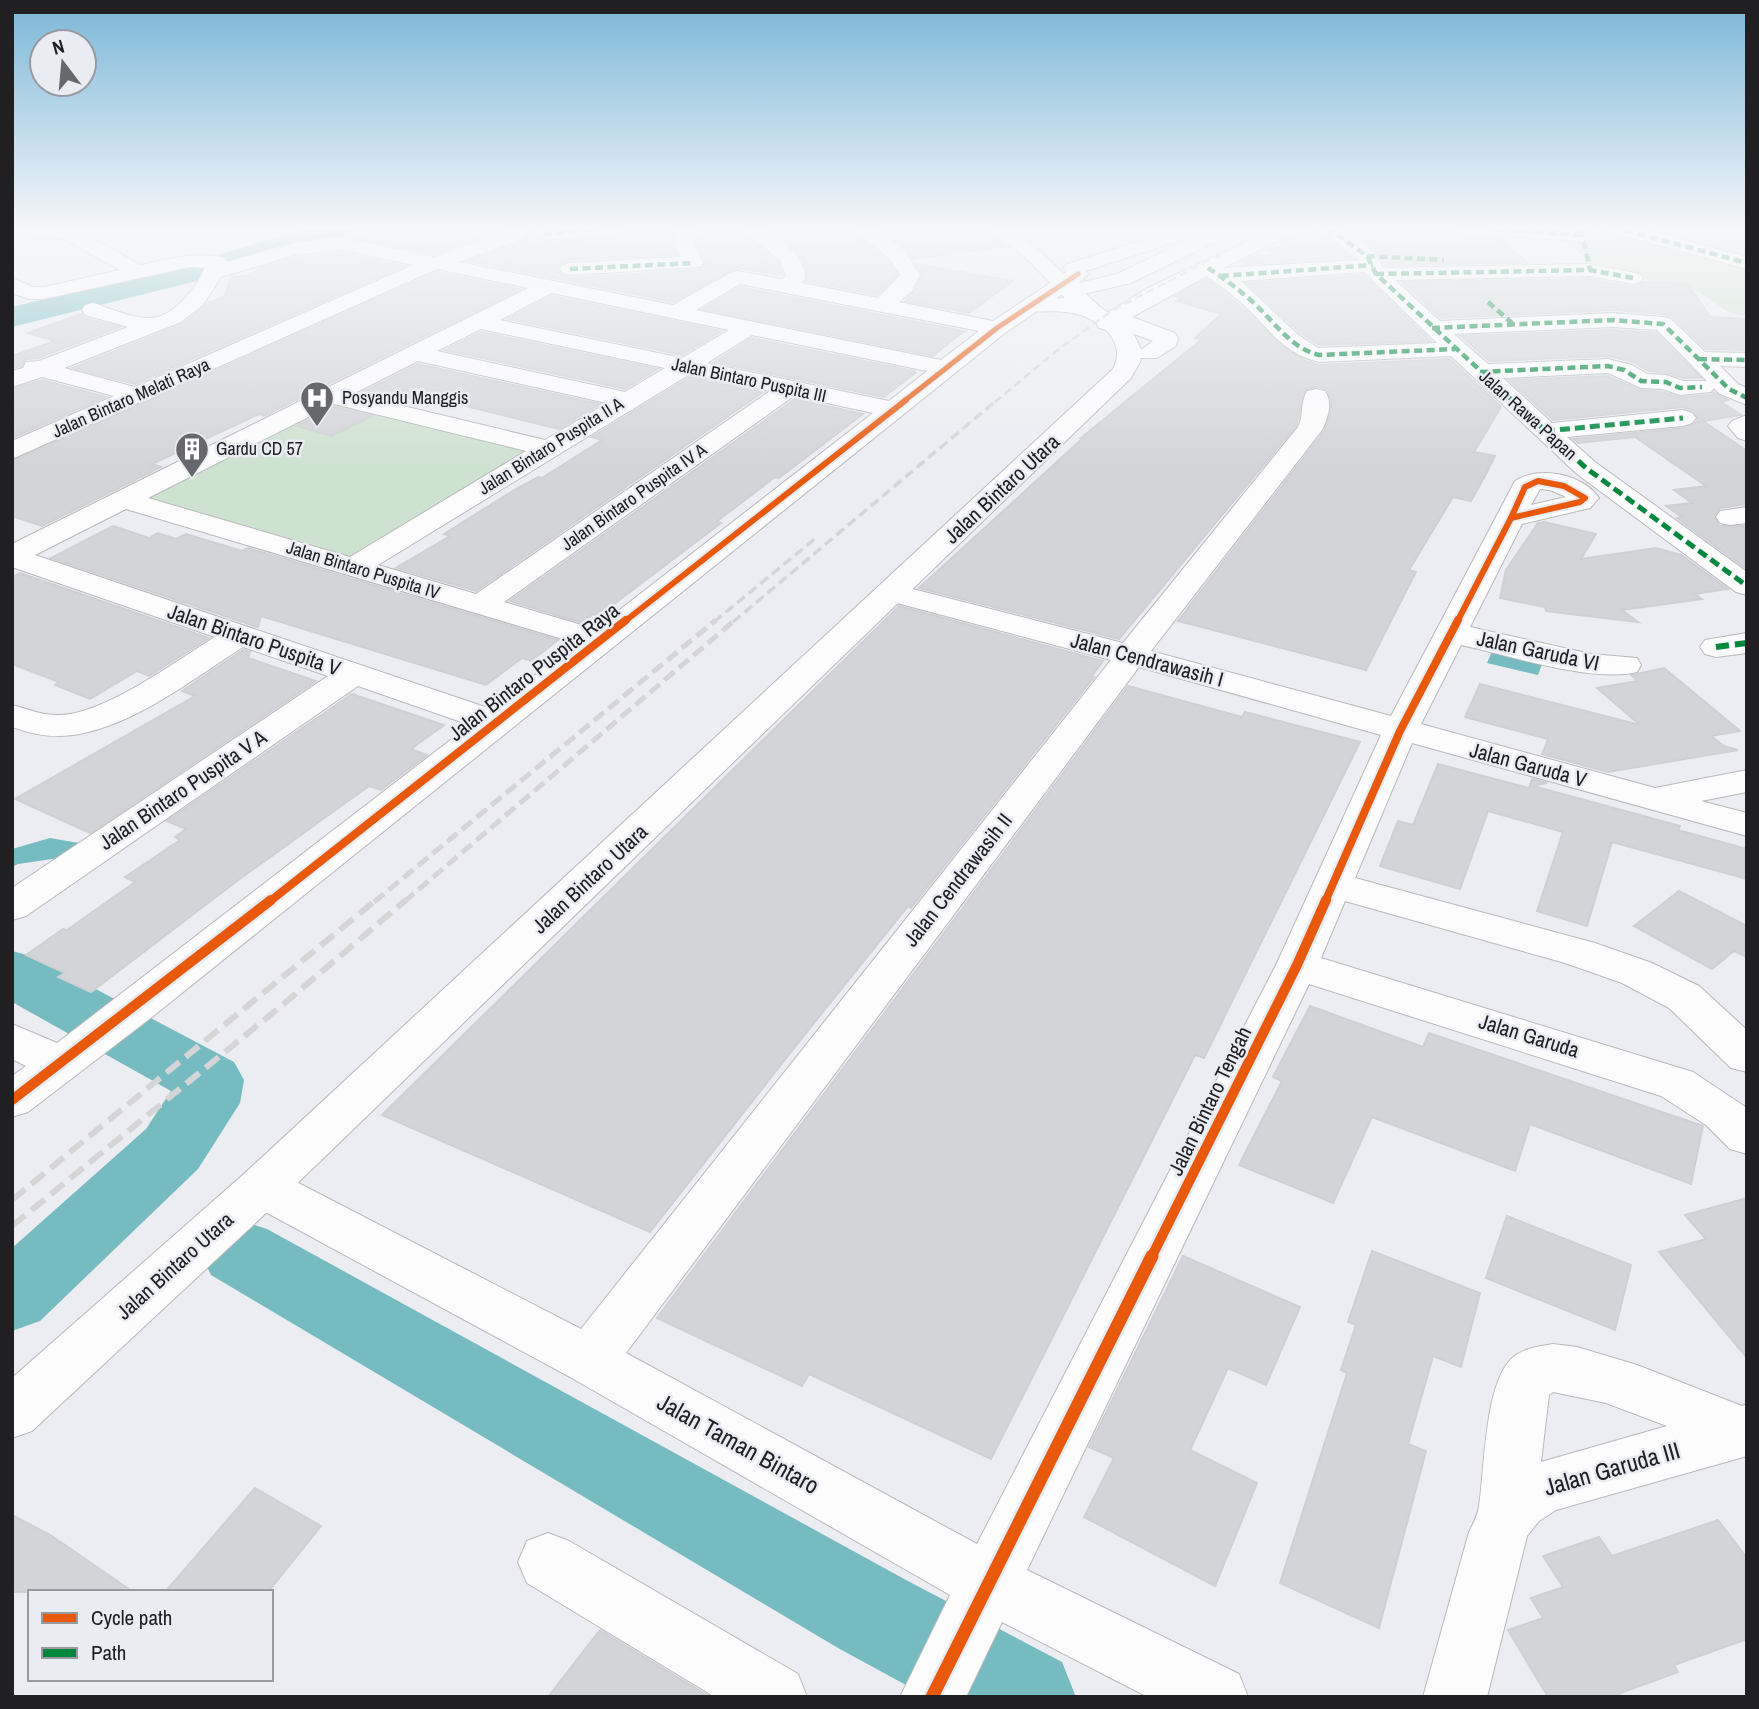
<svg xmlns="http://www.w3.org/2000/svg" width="1759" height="1709" font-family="'Archivo Narrow',sans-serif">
<rect width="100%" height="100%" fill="#ecedf2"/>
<g fill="#cee2d0">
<polygon points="1506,227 1747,227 1747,316 1730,313 1699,292 1596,268 1567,243 1512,232"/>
<polygon points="332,396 548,449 356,566 125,500"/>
</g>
<g fill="#76bbc0">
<polygon points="1494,647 1544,659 1538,675 1487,663"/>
<polygon points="50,838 79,843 59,858 18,864 12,867 12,849"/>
</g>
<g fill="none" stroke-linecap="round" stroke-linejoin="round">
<g fill="#76bbc0" fill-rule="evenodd">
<polygon points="311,227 359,227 355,233 213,277 12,327 12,307 192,263"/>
<polygon points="12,951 35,957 234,1062 244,1080 240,1103 198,1169 40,1321 12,1331 12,1248 146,1129 171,1091 12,1002"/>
<polygon points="239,1220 267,1229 906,1580 1062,1662 1076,1697 928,1697 838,1648 211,1275 200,1252 211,1229"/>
</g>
</g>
<g fill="#d3d4d7" stroke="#cfd0d4" stroke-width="2">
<polygon points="374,227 502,227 502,230 434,254 344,236"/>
<polygon points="526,227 537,227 531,234 544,243 620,236 633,227 675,227 672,244 676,255 569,260 561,263 557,269 561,275 569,278 700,270 705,262 698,244 701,228 708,227 736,227 779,263 783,275 736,268 673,302 469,261 523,241 528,234"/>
<polygon points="767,227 847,227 888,261 897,275 877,295 806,281 807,268 802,258 787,242"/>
<polygon points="878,227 986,227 1007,246 913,259 907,249"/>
<polygon points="1373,227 1380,232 1453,231 1461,236 1500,238 1527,263 1385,265 1376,250 1346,228"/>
<polygon points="1318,231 1352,258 1246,264 1243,261 1251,257 1275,255 1268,249 1289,247 1282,242 1300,233"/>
<polygon points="343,253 404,266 135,384 72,368 183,324 208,303 224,297 231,277 246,276 264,267 296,258"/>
<polygon points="916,264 1013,281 969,313 905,301 914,292 922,276"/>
<polygon points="437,272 520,289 264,416 259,414 152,464 161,467 42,526 12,516 12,461"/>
<polygon points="1363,275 1431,341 1319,345 1299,332 1247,283"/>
<polygon points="1207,279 1243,308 1279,344 1306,361 1319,365 1450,359 1501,407 1474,452 1495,456 1487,472 1471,501 1453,497 1409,570 1416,572 1366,670 1178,621 1324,431 1330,416 1331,400 1327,390 1317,386 1305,390 1296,426 1119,639 919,588 1083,438 1081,438 1202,339 1195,338 1221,314 1177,301 1183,298 1175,296"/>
<polygon points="1590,279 1633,287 1643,282 1688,284 1710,317 1747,319 1747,350 1706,349 1673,317 1663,314 1613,310 1441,318 1402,282"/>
<polygon points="740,287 964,331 933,356 703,309"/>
<polygon points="552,296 722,331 682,355 508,319"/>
<polygon points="81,314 84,318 120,327 38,358 26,359 21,366 12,368 12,356 55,341 28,333"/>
<polygon points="1613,330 1656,333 1701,378 1683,378 1667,373 1648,371 1633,362 1608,356 1489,361 1461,336"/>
<polygon points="481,332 658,369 625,389 445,350"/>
<polygon points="752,338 914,371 911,373 915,373 884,397 714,362"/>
<polygon points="418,364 600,404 559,429 417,394 400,402 361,393"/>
<polygon points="1607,376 1640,390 1662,392 1679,397 1711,395 1714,392 1728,400 1721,402 1741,415 1703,421 1747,451 1747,504 1720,508 1714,516 1719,526 1747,526 1747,569 1677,518 1682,517 1666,506 1692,503 1674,490 1706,486 1635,437 1578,443 1573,439 1684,428 1693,425 1698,420 1694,411 1683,407 1553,420 1509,380"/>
<polygon points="690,377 763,392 476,591 396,568 450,536 444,534 516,489 538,477 542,478 602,440 592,437"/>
<polygon points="42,380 106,397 12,438 12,389"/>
<polygon points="795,399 863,414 779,478 775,477 716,522 721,523 598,616 593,614 582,623 510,601"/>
<polygon points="334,407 372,416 332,436 297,426"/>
<polygon points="1544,522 1596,534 1581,559 1656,548 1681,555 1728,589 1695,594 1702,599 1622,610 1638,622 1546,611 1545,607 1500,598 1506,570 1538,523"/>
<polygon points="113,526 149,538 158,533 176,539 186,534 242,551 248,548 558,640 531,661 522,658 486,685 261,616 258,627 51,558"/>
<polygon points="20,573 209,638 149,676 137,671 90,699 55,685 59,682 12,664 12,577"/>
<polygon points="899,606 1103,661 1091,677 1094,677 911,908 908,906 798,1043 650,1232 382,1115"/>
<polygon points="243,650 250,652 248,658 316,681 90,833 15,799 195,696 182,691"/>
<polygon points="1664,668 1740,731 1711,736 1724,746 1738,750 1608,772 1542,754 1548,739 1465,717 1480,684 1640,725 1597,688 1638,681 1631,675"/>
<polygon points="1128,686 1242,717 1245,712 1360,742 1204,1058 1195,1055 991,1459 809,1374 802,1386 657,1318"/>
<polygon points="352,694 444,725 411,749 427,755 381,790 369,786 241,878 91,992 58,977 65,973 26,955 63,929 67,930 135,882 125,877 180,840 175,837 186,829 167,821"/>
<polygon points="1438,764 1529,788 1532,779 1547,783 1533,786 1680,826 1678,830 1747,849 1747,879 1612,842 1587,926 1537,911 1563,832 1488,811 1460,889 1380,866 1398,821 1413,825"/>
<polygon points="1679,891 1747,926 1747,957 1734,951 1712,969 1634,926"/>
<polygon points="1310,1006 1423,1047 1429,1033 1703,1126 1691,1184 1530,1124 1515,1171 1372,1117 1333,1203 1239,1165 1282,1081 1273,1077"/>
<polygon points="1747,1198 1747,1358 1659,1252 1706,1239 1685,1215"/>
<polygon points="1507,1216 1631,1265 1615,1330 1486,1278"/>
<polygon points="1372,1251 1480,1293 1461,1367 1433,1356 1408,1444 1426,1451 1379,1628 1280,1583 1347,1373 1341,1370 1356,1325 1348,1322"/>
<polygon points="1183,1256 1300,1307 1266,1385 1228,1368 1190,1450 1257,1483 1215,1586 1084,1517 1114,1458 1089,1447"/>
<polygon points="255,1488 321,1526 268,1592 165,1592"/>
<polygon points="12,1515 52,1536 133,1592 12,1592"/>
<polygon points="1718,1520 1747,1558 1747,1639 1674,1665 1678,1672 1610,1697 1548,1697 1508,1630 1543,1618 1531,1598 1563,1587 1543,1556 1599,1537 1612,1556"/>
<polygon points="600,1630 710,1697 548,1697"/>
</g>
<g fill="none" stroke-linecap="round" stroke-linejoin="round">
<g stroke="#b8b9bd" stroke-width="2">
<g id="minor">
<path d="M36,227L75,229L141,265C169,259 196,251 224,258L227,262L294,243L327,238H343L434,257L505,232V227H523L525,235L522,239L459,262L673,305L730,273L737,271L782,279L786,276L781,261L739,227C746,227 757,226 763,228C778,235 816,266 802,283L878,298L900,275L890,259L850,227H873L905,251L920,275L912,291L899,302L993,321L1067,272L1064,268L1067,264L1168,232L1175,234L1178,238L1175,242L1086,271L1088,274L1079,283L1117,274L1215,227H1241L1238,231L1131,283L1071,297L1062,294L1005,333L152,1017L28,1112L12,1117V1076L26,1066L12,1059V1024L57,1043L470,725L358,686L26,916L12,920V888L328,676L243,647C191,680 124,734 60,736C44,737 27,732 12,727V705C28,709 43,716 60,715C105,714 176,661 215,637L12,567V544L528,288L437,269L12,459V441L114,396L42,377L12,387V371L23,368L26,362L39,361L128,327L85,315L82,310L85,305L93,303C110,308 131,318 148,318C173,319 196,288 205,268L190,267L44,299H29L12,293V278L33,287H44L120,270L64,239L30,237L27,233ZM343,250L413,265L135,387L64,368L181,322L203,305L221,277L295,255ZM740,284L979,331L941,360L696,310ZM552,293L729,330L682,358L500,320ZM481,329L665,368L625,392L437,351ZM752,335L927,371L889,401L707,363ZM418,361L607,403L545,440L353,394ZM690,374L770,391L476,594L378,565ZM794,396L873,413L595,629L504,602ZM334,404L526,451L350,557L148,498ZM126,509L576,643L491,709L35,555Z"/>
<polygon points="553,227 630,227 620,233 544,240 534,234 537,230"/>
<polygon points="678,227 698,227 695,244 703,263 700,267 570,275 563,273 560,269 563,265 570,263 680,257 675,244"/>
<path d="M1276,227H1302L1299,231L1223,268L1359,260L1317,227H1340L1374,252L1383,268L1590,264L1640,274L1643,278L1640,282L1633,284L1590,276L1395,280L1440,321L1613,313L1663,317L1671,319L1705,352L1747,353V367L1720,366L1738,384L1747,388V405L1720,394L1714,388L1711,392L1680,395L1662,389L1641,388L1608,373L1503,378L1552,423L1683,410L1692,413L1696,418L1692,423L1683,426L1567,437L1595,462L1747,572V595L1736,592L1577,474L1451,356L1319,362C1284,353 1274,335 1250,311C1237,298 1222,287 1207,276L1132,317L1175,333L1178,338L1176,346L1157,358H1141L1137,353L1153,341L1116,327L1107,330L1099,328L1096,323L1099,318L1148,288ZM1364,272L1437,343L1318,348L1297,334L1241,281ZM1613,327L1657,330L1707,381H1683L1666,375L1647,374L1632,365L1608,359L1488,364L1454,334Z"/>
<path d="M1451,227C1473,227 1582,223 1592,235L1582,241L1461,233Z"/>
<polygon points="1603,227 1636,227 1747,257 1747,269 1606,231"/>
<path d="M1316,389L1325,391C1333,402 1328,419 1322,430L1151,651L1391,716L1515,481C1539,465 1583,474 1599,498L1590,508L1522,524L1470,627L1591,654L1637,658L1641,665L1637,672C1591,683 1509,655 1461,645L1421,724L1655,788L1747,770V792L1701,801L1747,813V836L1412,743L1355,878L1595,943L1652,963L1699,986L1747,1030V1072L1731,1068L1669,1008L1622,983L1565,963L1345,901L1321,958L1693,1072L1747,1108V1154L1730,1149L1706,1125L1661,1096L1309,984L1027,1570L1239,1674L1248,1697H1148L1002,1622L966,1697H900L950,1595L570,1377L245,1201L238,1187L245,1173L262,1168L279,1173L581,1329L1111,660L882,599L878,593L882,587L893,584L1123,643L1298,427C1304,416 1300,402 1307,391ZM1540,489L1550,490L1566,497L1531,505ZM1139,667L1381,735L1276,965L977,1544L626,1353Z"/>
<polygon points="1747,415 1747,441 1738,438 1728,426 1732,421"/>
<polygon points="1747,507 1747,523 1730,525 1720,523 1716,517 1720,511"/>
<polygon points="1747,633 1747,653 1716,657 1705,654 1700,647 1705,640"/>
<path d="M1553,1344L1577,1347L1637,1365L1742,1406L1747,1404V1456L1556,1510L1539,1521L1527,1536L1487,1697H1423L1469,1532C1473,1524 1478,1515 1479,1506C1485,1470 1484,1376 1516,1355C1526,1348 1541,1346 1553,1344ZM1553,1392L1606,1403L1667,1426L1541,1462L1549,1395Z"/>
<polygon points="548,1533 569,1541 798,1674 807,1697 715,1697 527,1583 518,1562 527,1541"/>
</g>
</g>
<g stroke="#b8b9bd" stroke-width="2">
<path id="major" d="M989,227H1013L1019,232L1100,307L1130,327L1142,351L1140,362L1131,378L279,1201L32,1431L12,1438V1378L245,1173L1113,369C1129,338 1093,314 1065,312C1051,310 1038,313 1025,310L1022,305L1025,300L1065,298L1029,261Z"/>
</g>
<use href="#minor" fill="#fcfcfd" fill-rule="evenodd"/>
<use href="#major" fill="#fcfcfd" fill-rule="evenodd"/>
<polyline stroke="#d5d5d7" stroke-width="2.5" stroke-dasharray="8 4.5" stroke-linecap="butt" points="995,402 1055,352 1113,310 1274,227"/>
<g stroke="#d5d5d7" stroke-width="3.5" stroke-dasharray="10 5" stroke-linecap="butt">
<polyline points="714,622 817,537"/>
<polyline points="733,622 997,400"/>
</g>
<g stroke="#d5d5d7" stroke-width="5" stroke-dasharray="13 6" stroke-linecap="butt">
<polyline points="374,902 716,620"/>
<polyline points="404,902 735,620"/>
</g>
<g stroke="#d5d5d7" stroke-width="6" stroke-dasharray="17 8" stroke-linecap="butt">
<polyline points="12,1200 376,900"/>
<polyline points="12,1226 280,1007 406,900"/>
</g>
<g stroke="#00873e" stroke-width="4.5" stroke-dasharray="8 4.5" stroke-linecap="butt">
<polyline points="1327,227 1367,256 1376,274 1514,402"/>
<polyline points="1461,227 1582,235"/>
<polyline points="1613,227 1747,263"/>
<polyline points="1581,229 1590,270"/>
<polyline points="544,234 620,227"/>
<polyline points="1367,256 1444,260"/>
<path d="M1208,268C1225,279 1241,291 1256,305C1276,324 1291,348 1319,355L1455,349"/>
<polyline points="570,269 693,263"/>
<polyline points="1376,274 1590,270 1633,278"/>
<polyline points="1221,276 1373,265"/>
<polyline points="1488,302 1512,323"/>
<polyline points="1432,328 1613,320 1663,324 1729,389 1747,398"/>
<polyline points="1699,359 1747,360"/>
<polyline points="1480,372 1608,366 1624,370 1641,381 1666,382 1680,388 1702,387"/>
</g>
<g stroke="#00873e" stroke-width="5" stroke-dasharray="10 5" stroke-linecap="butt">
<polyline points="1512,400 1586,468 1747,586"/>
<polyline points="1545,431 1683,418"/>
</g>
<polyline stroke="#00873e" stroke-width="6" stroke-dasharray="13 6" stroke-linecap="butt" points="1716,647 1747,643"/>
<g stroke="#eaecf4" stroke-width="8">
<polyline id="cycleway-far4" points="903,402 997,328 1078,274"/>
</g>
<g stroke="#eaecf4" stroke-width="10">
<g id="cycleway-far3">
<polygon points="1538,481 1564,486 1585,498 1580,502 1511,518 1525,487"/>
<polyline points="624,622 906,400"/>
<polyline points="1457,622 1511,518"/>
</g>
</g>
<g stroke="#eaecf4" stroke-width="12">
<g id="cycleway-far2">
<polyline points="269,902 626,620"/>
<polyline points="1325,902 1400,731 1458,620"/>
</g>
</g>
<g stroke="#eaecf4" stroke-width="15">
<g id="cycleway-far1">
<polyline points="12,1100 271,900"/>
<polyline points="1151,1258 1297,965 1326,900"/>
</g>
</g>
<g stroke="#eaecf4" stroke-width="18">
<polyline id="cycleway" points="932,1697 1152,1256"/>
</g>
<use href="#cycleway-far4" stroke="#e8590c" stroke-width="5"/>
<use href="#cycleway-far3" stroke="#e8590c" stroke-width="6"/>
<use href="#cycleway-far2" stroke="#e8590c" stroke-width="8"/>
<use href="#cycleway-far1" stroke="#e8590c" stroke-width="10"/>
<use href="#cycleway" stroke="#e8590c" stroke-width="13"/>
</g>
<linearGradient id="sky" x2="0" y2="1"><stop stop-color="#7ab7d8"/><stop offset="0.49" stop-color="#f6f7f9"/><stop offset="1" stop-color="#f6f7f9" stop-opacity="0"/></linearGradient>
<rect width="1759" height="467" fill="url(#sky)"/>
<defs>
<g id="hospital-pin" transform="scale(1.75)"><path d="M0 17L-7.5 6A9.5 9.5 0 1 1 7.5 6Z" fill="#67686b" stroke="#eaecf4"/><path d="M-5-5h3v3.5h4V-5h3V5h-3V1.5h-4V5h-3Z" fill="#fff"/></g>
<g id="building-pin" transform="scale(1.75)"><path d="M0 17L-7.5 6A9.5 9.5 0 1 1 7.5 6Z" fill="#67686b" stroke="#eaecf4"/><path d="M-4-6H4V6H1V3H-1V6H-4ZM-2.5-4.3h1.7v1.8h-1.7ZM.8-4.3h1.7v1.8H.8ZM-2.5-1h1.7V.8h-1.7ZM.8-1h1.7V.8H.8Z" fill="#fff"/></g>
</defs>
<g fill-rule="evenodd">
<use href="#hospital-pin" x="317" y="398"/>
<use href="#building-pin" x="192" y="449"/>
</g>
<g text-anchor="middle" stroke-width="5" stroke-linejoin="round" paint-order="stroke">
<g font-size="18" fill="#202023" stroke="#eaecf4">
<text transform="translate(749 380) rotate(12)" y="6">Jalan Bintaro Puspita III</text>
<text transform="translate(131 398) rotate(-24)" y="6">Jalan Bintaro Melati Raya</text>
<text transform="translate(1528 415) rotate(42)" y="6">Jalan Rawa Papan</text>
<text transform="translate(551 446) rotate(-32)" y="6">Jalan Bintaro Puspita II A</text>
<text transform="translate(634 497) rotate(-35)" y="6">Jalan Bintaro Puspita IV A</text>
<text transform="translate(363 570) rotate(17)" y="6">Jalan Bintaro Puspita IV</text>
</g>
<g font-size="18" fill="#202023" stroke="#eaecf4" text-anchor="start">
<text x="342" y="404">Posyandu Manggis</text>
<text x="216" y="455">Gardu CD 57</text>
</g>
<g font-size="21" fill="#202023" stroke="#eaecf4">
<text transform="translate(1002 489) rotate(-43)" y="7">Jalan Bintaro Utara</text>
<text transform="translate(254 640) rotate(19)" y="7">Jalan Bintaro Puspita V</text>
<text transform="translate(1538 651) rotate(12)" y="7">Jalan Garuda VI</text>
<text transform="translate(1147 660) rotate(15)" y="7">Jalan Cendrawasih I</text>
<text transform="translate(534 672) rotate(-38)" y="7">Jalan Bintaro Puspita Raya</text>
<text transform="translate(1528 765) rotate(15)" y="7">Jalan Garuda V</text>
<text transform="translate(183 790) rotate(-34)" y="7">Jalan Bintaro Puspita V A</text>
<text transform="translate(590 879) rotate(-43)" y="7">Jalan Bintaro Utara</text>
<text transform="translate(958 880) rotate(-52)" y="7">Jalan Cendrawasih II</text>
<text transform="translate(1529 1036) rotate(17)" y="7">Jalan Garuda</text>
<text transform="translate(1210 1101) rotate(-64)" y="7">Jalan Bintaro Tengah</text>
<text transform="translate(175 1266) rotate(-42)" y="7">Jalan Bintaro Utara</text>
</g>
<g font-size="24" fill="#202023" stroke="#eaecf4">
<text transform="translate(738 1444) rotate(29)" y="8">Jalan Taman Bintaro</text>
<text transform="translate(1612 1469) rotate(-16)" y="8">Jalan Garuda III</text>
</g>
</g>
<rect width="1759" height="1709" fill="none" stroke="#202023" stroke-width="28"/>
<rect x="28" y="1590" width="245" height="91" fill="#eaecf4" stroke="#999aa0" stroke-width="2"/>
<rect x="42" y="1613" width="35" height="10" fill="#e8590c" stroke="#999aa0" stroke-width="2"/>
<text x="91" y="1625" font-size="21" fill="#202023">Cycle path</text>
<rect x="42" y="1648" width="35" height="10" fill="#00873e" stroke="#999aa0" stroke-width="2"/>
<text x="91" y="1660" font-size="21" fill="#202023">Path</text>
<g transform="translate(63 63) rotate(344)"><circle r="33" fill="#eaecf4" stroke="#999aa0" stroke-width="2"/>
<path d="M0-5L12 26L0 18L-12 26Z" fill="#67686b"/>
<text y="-10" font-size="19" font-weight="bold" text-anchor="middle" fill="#202023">N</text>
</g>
</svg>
